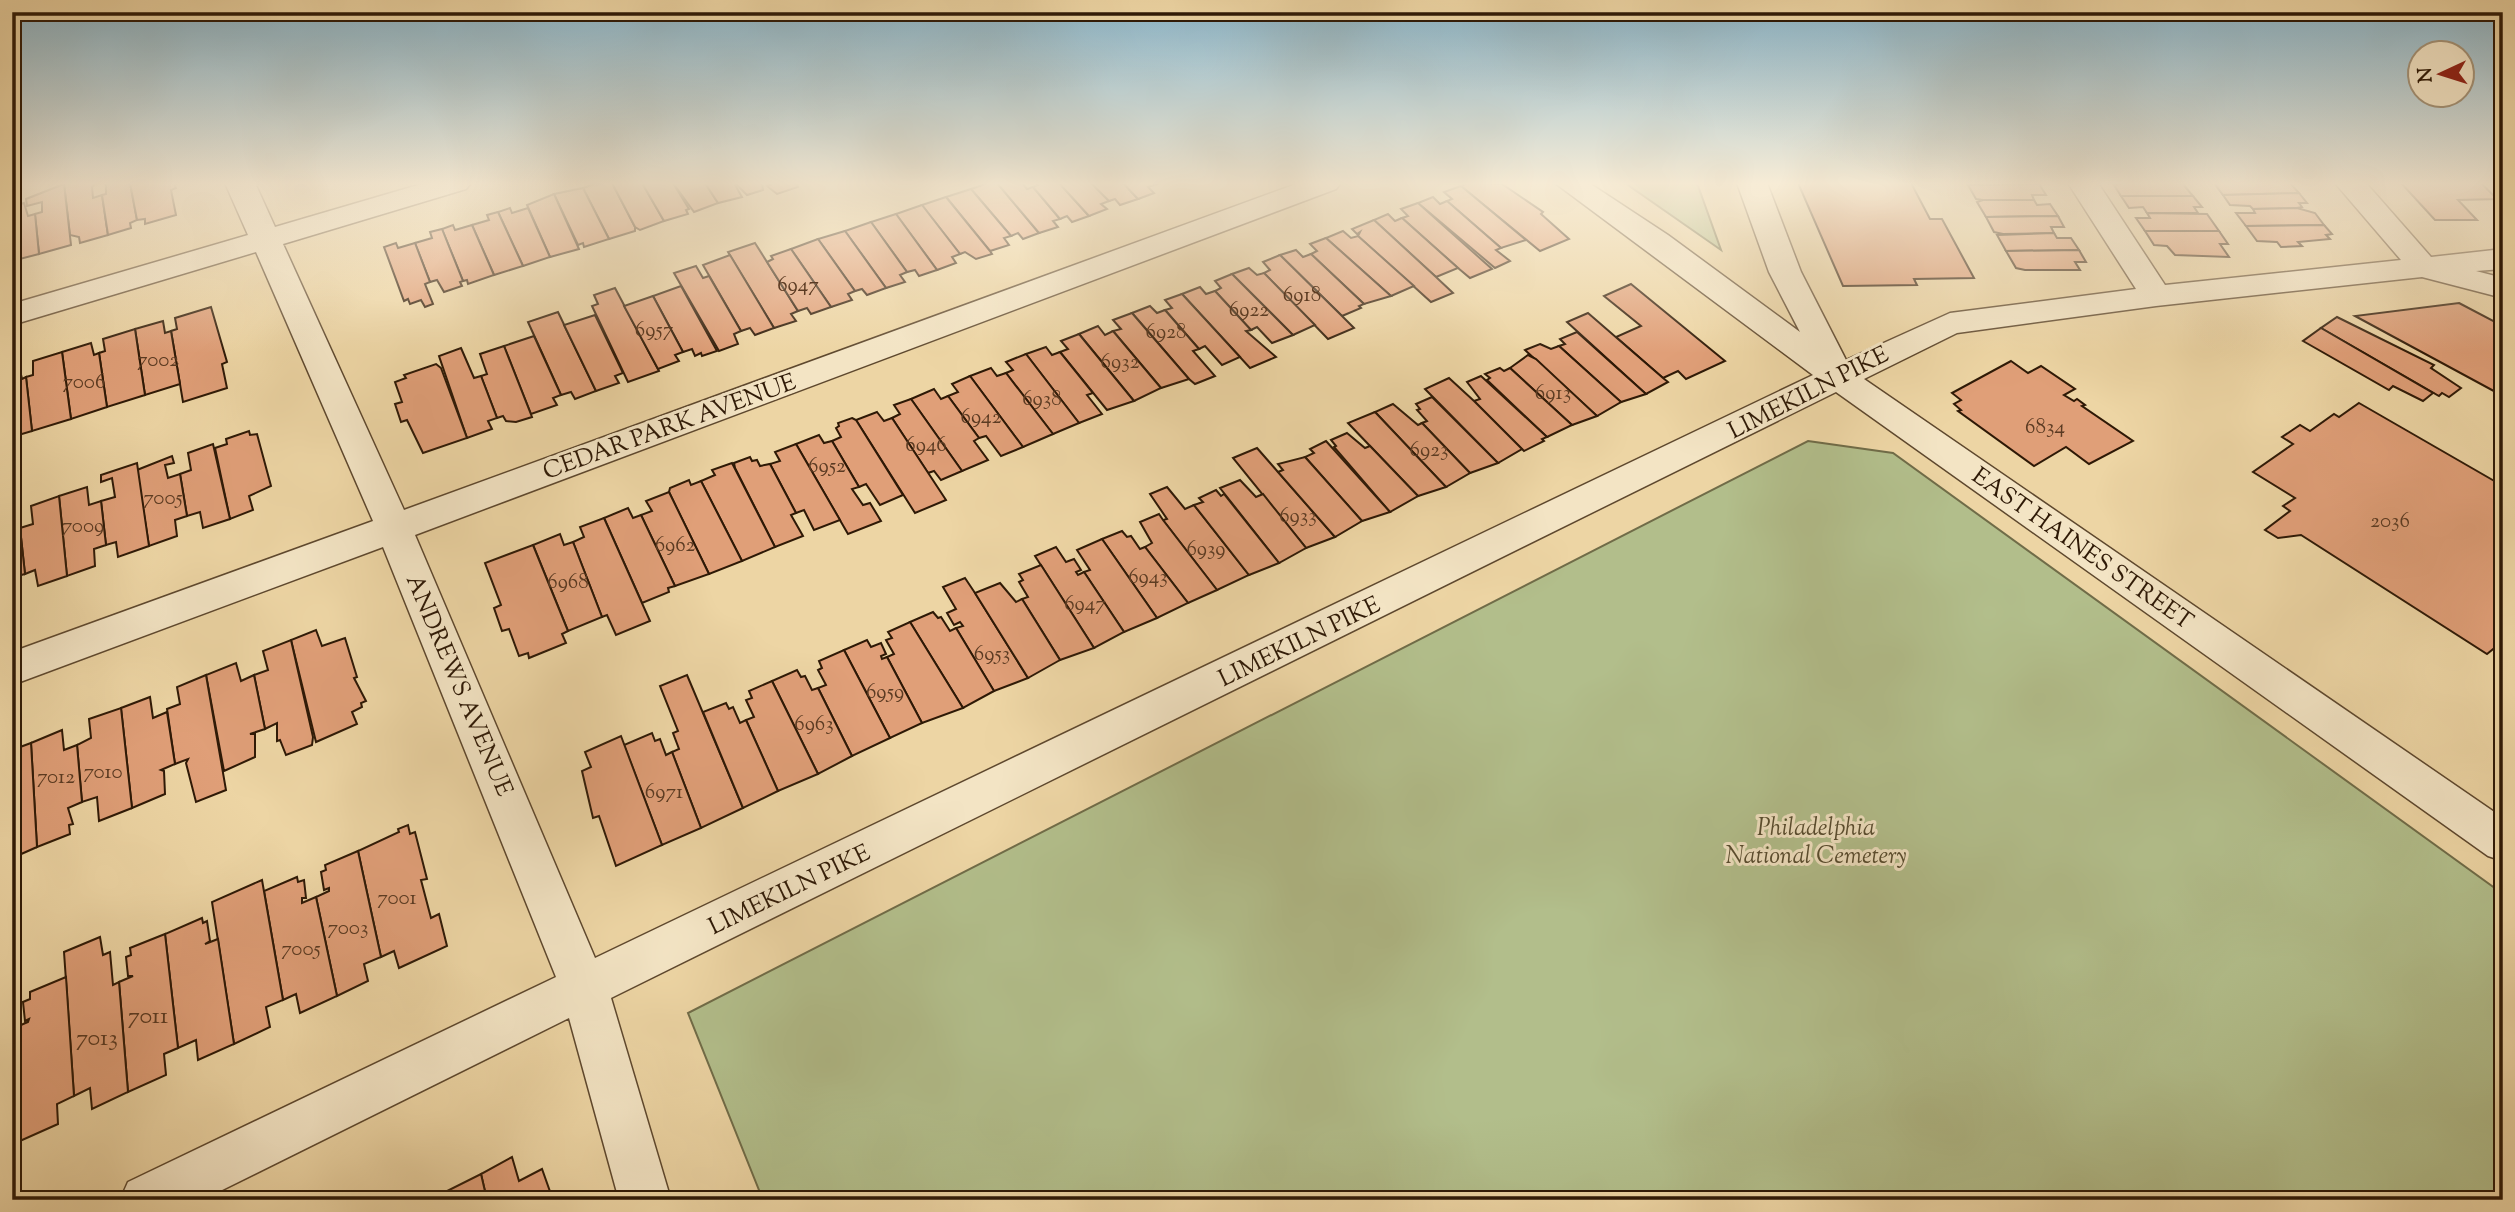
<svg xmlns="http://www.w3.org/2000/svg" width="2515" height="1212" font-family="'Sorts Mill Goudy',serif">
<rect width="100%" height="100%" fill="#edd5a4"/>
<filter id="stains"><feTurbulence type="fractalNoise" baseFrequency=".00286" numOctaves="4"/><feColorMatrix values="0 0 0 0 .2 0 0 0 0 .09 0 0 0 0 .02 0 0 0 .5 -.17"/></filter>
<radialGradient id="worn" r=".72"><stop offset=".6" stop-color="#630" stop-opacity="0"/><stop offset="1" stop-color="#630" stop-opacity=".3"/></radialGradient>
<g fill="#b2be8b" stroke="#706c48" stroke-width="2">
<polygon points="1625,183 1697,183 1721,250"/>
<polygon points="1808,441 1893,453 2503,894 2503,1200 763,1200 688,1013"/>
</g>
<g fill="#e09f78" stroke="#2e1906" stroke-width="2">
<polygon points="96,183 92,187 93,198 102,195 108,235 80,243 79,237 70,235 64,183"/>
<polygon points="106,183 130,183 137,220 130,223 131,228 108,235 102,195 106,194"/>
<polygon points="130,183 174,183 176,188 171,190 176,215 145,224 145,219 137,220"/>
<polygon points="612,183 635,227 635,231 609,239 583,188 597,183"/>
<polygon points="612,183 642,183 664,221 640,230 635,227"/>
<polygon points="642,183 673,183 689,209 686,210 688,214 664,221"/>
<polygon points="673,183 705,183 718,203 694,212"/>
<polygon points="705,183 734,183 742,197 718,203"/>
<polygon points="735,183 762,183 763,190 747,195"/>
<polygon points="774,183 796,183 798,187 777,194 767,186"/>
<polygon points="988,183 997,183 1039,233 1023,239 1018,233 1011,236 971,189"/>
<polygon points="997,183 1022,183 1027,189 1033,187 1060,219 1053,221 1058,227 1039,233"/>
<polygon points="1036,183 1059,183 1089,216 1072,222 1067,216 1060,219 1033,187 1038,185"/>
<polygon points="1059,183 1091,183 1109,201 1101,204 1107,209 1089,216"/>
<polygon points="1091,183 1123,183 1138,199 1120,205 1115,199 1109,201"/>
<polygon points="1123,183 1155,183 1157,184 1148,187 1154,193 1138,199"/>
<polygon points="1468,183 1502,184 1543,212 1541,214 1569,239 1540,251 1461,186"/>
<polygon points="1798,183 1911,183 1930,219 1942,219 1974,278 1914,279 1917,285 1843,286"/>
<polygon points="1967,183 2038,183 2039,184 1968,185"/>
<polygon points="2127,183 2182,183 2193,196 2121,196 2114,185"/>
<polygon points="2214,183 2290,183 2299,193 2223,195"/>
<polygon points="2401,183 2481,183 2497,199 2458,200 2477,220 2435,220"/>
<polygon points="64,184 71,245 39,254 35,214 42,212 42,202 27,206 26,199"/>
<polygon points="2039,184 2046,195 2032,195 2034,200 1983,200 1976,199 1968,185"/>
<polygon points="1461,186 1526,240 1501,248 1447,201 1452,199 1444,192"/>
<polygon points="583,188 609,239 584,247 583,243 578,245 554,194"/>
<polygon points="971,189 1011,236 1004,238 1009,245 990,251 946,197"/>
<polygon points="2299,193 2307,203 2299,203 2302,207 2297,208 2253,209 2250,206 2230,205 2223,195"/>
<polygon points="554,194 579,249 550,257 527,205"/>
<polygon points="2121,196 2193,196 2202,207 2194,207 2198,213 2147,213 2143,207 2129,208"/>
<polygon points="946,197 990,251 992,254 976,259 965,252 960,254 922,205"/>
<polygon points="1433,197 1440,204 1447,201 1501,248 1496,250 1510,261 1495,268 1418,203"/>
<polygon points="1983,200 2034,200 2037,205 2050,204 2058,216 1986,217 1977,202"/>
<polygon points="24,203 28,216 35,214 39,254 12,261 13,206"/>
<polygon points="1418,203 1492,269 1470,278 1458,268 1402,218 1408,216 1401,209"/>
<polygon points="922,205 960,254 952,257 956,263 937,270 896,214"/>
<polygon points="510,208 512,213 528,208 550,257 523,266 498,212"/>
<polygon points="2297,208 2315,213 2324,225 2246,226 2236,213 2255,213 2253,209"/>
<polygon points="498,212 523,266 494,275 472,225 489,220 487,215"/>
<polygon points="2147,213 2207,214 2219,231 2145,231 2136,218 2150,218"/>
<polygon points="896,214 937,270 919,276 915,270 907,272 871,222"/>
<polygon points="1388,214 1395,221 1402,218 1458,268 1436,277 1374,220"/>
<polygon points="2058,216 2064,227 2051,227 2054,233 2003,234 1994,232 1986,217"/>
<polygon points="1374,220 1436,277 1453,293 1431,302 1358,236 1360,232 1357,234 1352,229"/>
<polygon points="871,222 907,272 900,275 905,282 886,288 845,231"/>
<polygon points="453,225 455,230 472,225 494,275 468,284 467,280 463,281 442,229"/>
<polygon points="2324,225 2332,234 2326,235 2330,239 2298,242 2302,246 2281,247 2277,242 2257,241 2246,226"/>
<polygon points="442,229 463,281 460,282 462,286 444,292 437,280 430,282 415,243 432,238 430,232"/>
<polygon points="845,231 886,288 867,295 862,289 855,291 818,239"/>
<polygon points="1343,231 1351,238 1358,236 1414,286 1391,296 1326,238"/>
<polygon points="2145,231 2219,231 2228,244 2220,244 2229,257 2175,255 2167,246 2154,245"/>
<polygon points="2054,233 2057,238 2071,238 2079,250 2006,251 1997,235"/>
<polygon points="1326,238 1391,296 1364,304 1311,254 1317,251 1310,244"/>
<polygon points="818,239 855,291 848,294 852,300 831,307 791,249"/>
<polygon points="396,243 398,248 415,243 430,282 425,284 433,304 425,307 421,300 410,304 408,299 404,301 384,247"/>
<polygon points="755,243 798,311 791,314 796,321 774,328 728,252"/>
<polygon points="791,249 831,307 811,314 807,308 798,311 767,262 773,259 771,256"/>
<polygon points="1296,250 1303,257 1311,254 1364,304 1359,306 1361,308 1342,316 1280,255"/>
<polygon points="2079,250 2086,262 2075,262 2080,270 2025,270 2016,268 2006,251"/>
<polygon points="730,255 774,328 755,335 750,328 741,331 703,265"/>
<polygon points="1280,255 1342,316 1354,328 1328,339 1264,273 1270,270 1263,262"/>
<polygon points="696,266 703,278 709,276 741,331 734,334 738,344 719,351 674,273"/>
<polygon points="1249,268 1257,275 1264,273 1315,325 1293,335 1232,274"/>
<polygon points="1232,274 1293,335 1272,343 1257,327 1251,330 1215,291 1221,288 1215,281"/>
<polygon points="1631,284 1725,361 1686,379 1678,371 1663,378 1616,337 1641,326 1604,296"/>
<polygon points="681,286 717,351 702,356 701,353 695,356 692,349 683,352 653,296"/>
<polygon points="1200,287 1206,294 1215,291 1251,330 1246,331 1276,357 1250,368 1182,294"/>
<polygon points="615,288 659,371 628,382 592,306 598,304 594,295"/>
<polygon points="1182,294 1240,357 1222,365 1205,346 1199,349 1165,310 1172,308 1165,300"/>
<polygon points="653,296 683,352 675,355 679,361 658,369 624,306"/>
<polygon points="2459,303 2503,326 2503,396 2355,316"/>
<polygon points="1150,306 1157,313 1165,310 1199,349 1193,351 1215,376 1195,384 1189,379 1132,313"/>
<polygon points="211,307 227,362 222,364 227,388 183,402 171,331 177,329 175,318"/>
<polygon points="558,312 596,391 575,399 571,392 561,395 528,322"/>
<polygon points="1132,313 1189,379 1161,388 1113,331 1121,329 1113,320"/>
<polygon points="1588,313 1663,378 1668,382 1646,394 1567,322"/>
<polygon points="595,315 623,373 615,376 619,383 596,391 564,325"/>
<polygon points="2337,317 2434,365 2431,368 2461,388 2449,397 2442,393 2439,396 2321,328"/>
<polygon points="163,321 165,333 171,331 180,384 145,395 135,329"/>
<polygon points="1098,326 1105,335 1113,331 1161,388 1134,401 1079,334"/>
<polygon points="2321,328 2433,393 2423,401 2393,386 2389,390 2303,341"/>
<polygon points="135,329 145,395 107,407 99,353 105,351 103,339"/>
<polygon points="1577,332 1646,394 1621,402 1559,346 1565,344 1560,339"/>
<polygon points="1079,334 1134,401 1107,410 1060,352 1068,349 1061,341"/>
<polygon points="534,336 561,395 553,398 557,405 531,414 504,346"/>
<polygon points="91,343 94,355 99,353 107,407 71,419 62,352"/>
<polygon points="1540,344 1551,349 1559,346 1621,402 1597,416 1525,350"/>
<polygon points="504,346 532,417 516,422 506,421 503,416 497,418 481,376 487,374 480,354"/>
<polygon points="1046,347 1052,355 1060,352 1093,393 1087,395 1102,414 1079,423 1026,354"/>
<polygon points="461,348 474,378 481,376 497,418 488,421 492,429 467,438 439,356"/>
<polygon points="62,352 71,419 32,431 26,377 33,375 33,361"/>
<polygon points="1026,354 1079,423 1053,434 1006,373 1013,370 1006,362"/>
<polygon points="1528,355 1536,359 1597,416 1572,425 1510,368"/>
<polygon points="2011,361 2028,373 2041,366 2075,389 2064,395 2074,401 2077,399 2085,405 2082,406 2133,441 2089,464 2066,447 2034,466 1958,411 1961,410 1954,404 1961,400 1952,393"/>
<polygon points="436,364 441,368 467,438 423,453 407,420 401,422 395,404 402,402 395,382 406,378 404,375"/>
<polygon points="19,366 22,379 26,377 32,431 12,437 12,367"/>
<polygon points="991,368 997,376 1006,373 1053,434 1023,447 970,376"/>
<polygon points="1500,368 1504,371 1510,368 1572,425 1547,437 1487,380 1490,378 1485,374"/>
<polygon points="970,376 1023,447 1001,456 986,436 979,438 948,396 958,392 952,384"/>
<polygon points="1481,376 1547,437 1542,439 1544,441 1524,451 1474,401 1480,399 1467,382"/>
<polygon points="1449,378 1474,401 1522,449 1498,463 1425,389"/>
<polygon points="934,389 941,399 948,396 979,438 974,441 988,460 962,471 911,399"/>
<polygon points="1432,397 1498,463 1470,473 1422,423 1427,421 1417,410 1420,409 1416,404"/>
<polygon points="911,399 962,471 941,480 934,471 928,473 892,418 900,414 894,405"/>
<polygon points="2359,403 2503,486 2503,641 2487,654 2301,535 2278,538 2265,530 2290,511 2283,506 2295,498 2253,472 2293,444 2282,437 2300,425 2310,431 2334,414 2339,417"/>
<polygon points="1393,404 1418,425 1422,423 1470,473 1446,487 1375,412"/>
<polygon points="877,412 884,421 892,418 946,500 915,513 856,420"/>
<polygon points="1375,412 1446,487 1418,496 1348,423"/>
<polygon points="852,418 856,420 903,495 880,505 866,484 859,487 832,441 841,437 836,428 839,426 838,423"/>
<polygon points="249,431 250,435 257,434 271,486 249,496 253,510 230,519 215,448 227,444 226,439"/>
<polygon points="1347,433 1365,448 1370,446 1418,496 1390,512 1334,447 1336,446 1331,440"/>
<polygon points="819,435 824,443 832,441 859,487 852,489 863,505 870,503 881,521 848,534 796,444"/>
<polygon points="1326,441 1390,512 1362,521 1305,457 1314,453 1310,449"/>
<polygon points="213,444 230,519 203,528 200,512 187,516 180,474 191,470 188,453"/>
<polygon points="796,444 840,520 814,530 804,510 796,513 770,464 780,461 775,452"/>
<polygon points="1257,448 1278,472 1335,537 1306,548 1233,458"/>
<polygon points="172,456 174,463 165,465 168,478 180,474 187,516 175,520 177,536 149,546 137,470"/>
<polygon points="750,457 752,461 757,460 760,466 770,464 796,513 791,515 803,536 775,547 735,468 734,463"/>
<polygon points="1305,457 1362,521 1335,537 1278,472 1283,470 1278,464"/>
<polygon points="137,463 149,546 118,557 116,542 106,545 101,501 115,497 112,478 101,482 101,475"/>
<polygon points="732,463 775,547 742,561 701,481 715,475 712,470"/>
<polygon points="689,480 691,485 701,481 742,561 709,574 669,492 670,488"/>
<polygon points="1240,480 1256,497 1263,494 1306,548 1279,563 1220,488"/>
<polygon points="87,487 89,505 101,501 106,545 94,549 95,566 67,576 59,496"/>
<polygon points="1167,487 1185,509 1194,505 1249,575 1217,590 1163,520 1167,519 1150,494"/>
<polygon points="1216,490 1221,496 1224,494 1279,563 1249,575 1194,505 1203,502 1199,498"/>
<polygon points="669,492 709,574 675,586 641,515 652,511 646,501"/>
<polygon points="59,496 67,576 38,586 35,570 25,574 20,528 33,524 31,506"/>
<polygon points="628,508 633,518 641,515 675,586 668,588 669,592 642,603 604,518"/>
<polygon points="1159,514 1163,520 1217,590 1188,603 1145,547 1152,543 1140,522"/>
<polygon points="604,518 650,621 616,635 607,615 602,617 573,542 584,537 580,527"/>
<polygon points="20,528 25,574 14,577 15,594 12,595 12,531"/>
<polygon points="1122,531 1127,537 1131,536 1140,549 1145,547 1188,603 1157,618 1102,539"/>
<polygon points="560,534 564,545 573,542 602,617 568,631 533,545"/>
<polygon points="1102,539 1157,618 1124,632 1084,572 1090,570 1077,550"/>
<polygon points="533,545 568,631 562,634 566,643 529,658 528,653 519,656 509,629 502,631 494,608 501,605 485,563"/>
<polygon points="1056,547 1066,562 1074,559 1081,570 1076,572 1078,575 1084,572 1124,632 1094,648 1035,556"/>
<polygon points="1041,565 1094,648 1060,660 1022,599 1028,597 1019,582 1023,580 1019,574"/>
<polygon points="965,578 975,593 1028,678 994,691 956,628 963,626 960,622 954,625 947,613 956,609 943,587"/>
<polygon points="1000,583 1016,602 1022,599 1060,660 1028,678 975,593"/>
<polygon points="933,612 938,618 941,617 950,631 956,628 994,691 963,708 910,622"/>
<polygon points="910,622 963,708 922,723 887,657 894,654 886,640 892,638 888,632"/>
<polygon points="316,630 322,646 345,638 357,677 354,678 366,701 361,703 362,707 352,712 357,724 316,742 291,640"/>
<polygon points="291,640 313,737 312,745 286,755 280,740 277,741 277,723 265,729 254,675 268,670 263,651"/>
<polygon points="867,640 871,647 881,643 886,654 881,656 882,659 887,657 922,723 890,738 844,650"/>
<polygon points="844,650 890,738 852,756 818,688 826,685 818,670 822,668 819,661"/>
<polygon points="236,663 241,681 254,675 265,729 250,734 255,734 255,757 224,771 206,675"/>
<polygon points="797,670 801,677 805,676 812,690 818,688 852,756 818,774 772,681"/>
<polygon points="206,675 226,790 196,802 186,763 188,759 175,764 167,709 180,704 177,687"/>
<polygon points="687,675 743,808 701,828 672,752 679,749 673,733 678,731 660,686"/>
<polygon points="772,681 818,774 778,791 746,720 754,717 746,700 752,698 749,691"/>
<polygon points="150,697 153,718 167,712 175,764 161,770 164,771 165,794 132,808 121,708"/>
<polygon points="726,703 729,709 733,707 740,723 746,720 778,791 743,808 703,712"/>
<polygon points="121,708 132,808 99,821 97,797 82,802 77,745 91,738 89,719"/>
<polygon points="62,730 64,750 77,745 82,802 68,808 73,824 69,825 70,834 37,847 31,743"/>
<polygon points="652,733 655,741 660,739 666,755 672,752 701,828 662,845 624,745"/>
<polygon points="621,736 662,845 616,866 599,816 593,818 582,771 591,767 585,752"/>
<polygon points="31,743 37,847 19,855 19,858 12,861 12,750"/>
<polygon points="408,825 410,834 415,832 427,879 421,880 431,918 439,914 447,946 399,968 394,951 381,957 358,851 399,832 398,829"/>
<polygon points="358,851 381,957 364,964 368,981 337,996 316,897 329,891 329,888 324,890 321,872 326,870 325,865"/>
<polygon points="297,877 298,882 304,880 306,898 302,898 302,903 316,897 337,996 300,1013 296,994 283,1000 264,891"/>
<polygon points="262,880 283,1000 266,1007 270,1027 234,1044 212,902"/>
<polygon points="202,918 203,923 207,921 210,941 205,944 218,939 234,1044 198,1060 196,1040 178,1048 165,934"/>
<polygon points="165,934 178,1048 164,1054 166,1075 128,1092 119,982 133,976 128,976 126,957 131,955 130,948"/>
<polygon points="100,937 103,955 110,952 113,985 119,982 128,1092 92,1109 90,1088 74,1096 64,952"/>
<polygon points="66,977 74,1096 57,1104 58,1124 20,1141 14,1028 28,1022 29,1019 25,1021 23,1002 30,999 30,992"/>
<polygon points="14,1028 20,1141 12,1144 12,1029"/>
<polygon points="512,1157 519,1181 542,1169 553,1200 487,1200 481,1174"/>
<polygon points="481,1174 487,1200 450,1200 447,1191"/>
</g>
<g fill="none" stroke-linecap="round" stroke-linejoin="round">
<g stroke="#5e482e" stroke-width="3">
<polygon id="minor" points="225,183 255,183 275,227 425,183 471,183 466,189 283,244 404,510 1299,183 1341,183 1336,189 415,535 595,958 1813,375 1555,183 1589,183 1668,235 1800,332 1769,272 1737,183 1767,183 1801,272 1846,360 1950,313 2136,289 2068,183 2098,183 2165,285 2401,260 2335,183 2366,183 2431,257 2503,249 2503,269 2476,271 2503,278 2503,298 2422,277 2156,306 1957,333 1864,379 2503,818 2503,861 2488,856 1836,392 611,998 671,1200 619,1200 569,1018 202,1200 120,1200 128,1182 556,977 383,547 12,685 12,652 373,521 256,252 12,325 12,304 248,235"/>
</g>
<use href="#minor" fill="#f3e4c4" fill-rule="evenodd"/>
</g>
<linearGradient id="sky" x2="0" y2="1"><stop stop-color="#89b6cc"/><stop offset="0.52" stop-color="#f7ecd6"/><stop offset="1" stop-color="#f7ecd6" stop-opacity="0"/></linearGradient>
<rect width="2515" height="353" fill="url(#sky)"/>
<g text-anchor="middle" stroke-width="6" stroke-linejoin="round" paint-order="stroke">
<g font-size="21" fill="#5a3a22">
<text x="798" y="291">6947</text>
<text x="1302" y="301">6918</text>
<text x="1249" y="316">6922</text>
<text x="654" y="336">6957</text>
<text x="1166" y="338">6928</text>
<text x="158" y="366">7002</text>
<text x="1120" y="368">6932</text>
<text x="84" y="388">7006</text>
<text x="1553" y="399">6913</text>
<text x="1042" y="405">6938</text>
<text x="981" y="423">6942</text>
<text x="2045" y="433">6834</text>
<text x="926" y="451">6946</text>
<text x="1429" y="456">6923</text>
<text x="827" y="472">6952</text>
<text x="163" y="504">7005</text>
<text x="1298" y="522">6933</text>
<text x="2390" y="527">2036</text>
<text x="83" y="532">7009</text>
<text x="675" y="551">6962</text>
<text x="1206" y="555">6939</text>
<text x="1148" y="583">6943</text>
<text x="568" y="588">6968</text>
<text x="1085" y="610">6947</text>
<text x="992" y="660">6953</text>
<text x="885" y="698">6959</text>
<text x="814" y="730">6963</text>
<text x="103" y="778">7010</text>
<text x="56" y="783">7012</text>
<text x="664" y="798">6971</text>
<text x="397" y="904">7001</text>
<text x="348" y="934">7003</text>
<text x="301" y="955">7005</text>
</g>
<g font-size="24" fill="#2e1906" stroke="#f3e4c4">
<text transform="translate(1808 392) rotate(-27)" y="8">LIMEKILN PIKE</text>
<text transform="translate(669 426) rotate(-20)" y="8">CEDAR PARK AVENUE</text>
<text transform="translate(2083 548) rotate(35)" y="8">EAST HAINES STREET</text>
<text transform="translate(1299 641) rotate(-26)" y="8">LIMEKILN PIKE</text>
<text transform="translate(460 685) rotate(67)" y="8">ANDREWS AVENUE</text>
<text transform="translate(789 889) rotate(-26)" y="8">LIMEKILN PIKE</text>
</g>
<g font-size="24" font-style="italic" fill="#564b2e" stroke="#f3e4c4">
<text x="1816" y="835">Philadelphia<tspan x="1816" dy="28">National Cemetery</tspan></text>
</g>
<g font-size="24" fill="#5a3a22">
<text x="148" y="1023">7011</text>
<text x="97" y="1045">7013</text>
</g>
</g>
<rect width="2515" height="1212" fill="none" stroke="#edd5a4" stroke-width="42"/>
<rect x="14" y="14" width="2487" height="1184" fill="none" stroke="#2e1906" stroke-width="3.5"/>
<rect x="21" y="21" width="2473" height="1170" fill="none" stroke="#2e1906" stroke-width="2"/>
<g transform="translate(2441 74) rotate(266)"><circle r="33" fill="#f3e4c4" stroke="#a49378" stroke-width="2"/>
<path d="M0-5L12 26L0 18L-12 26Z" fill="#8f2418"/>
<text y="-10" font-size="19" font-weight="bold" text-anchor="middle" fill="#2e1906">N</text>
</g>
<rect width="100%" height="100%" filter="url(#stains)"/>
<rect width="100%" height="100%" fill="url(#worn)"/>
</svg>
